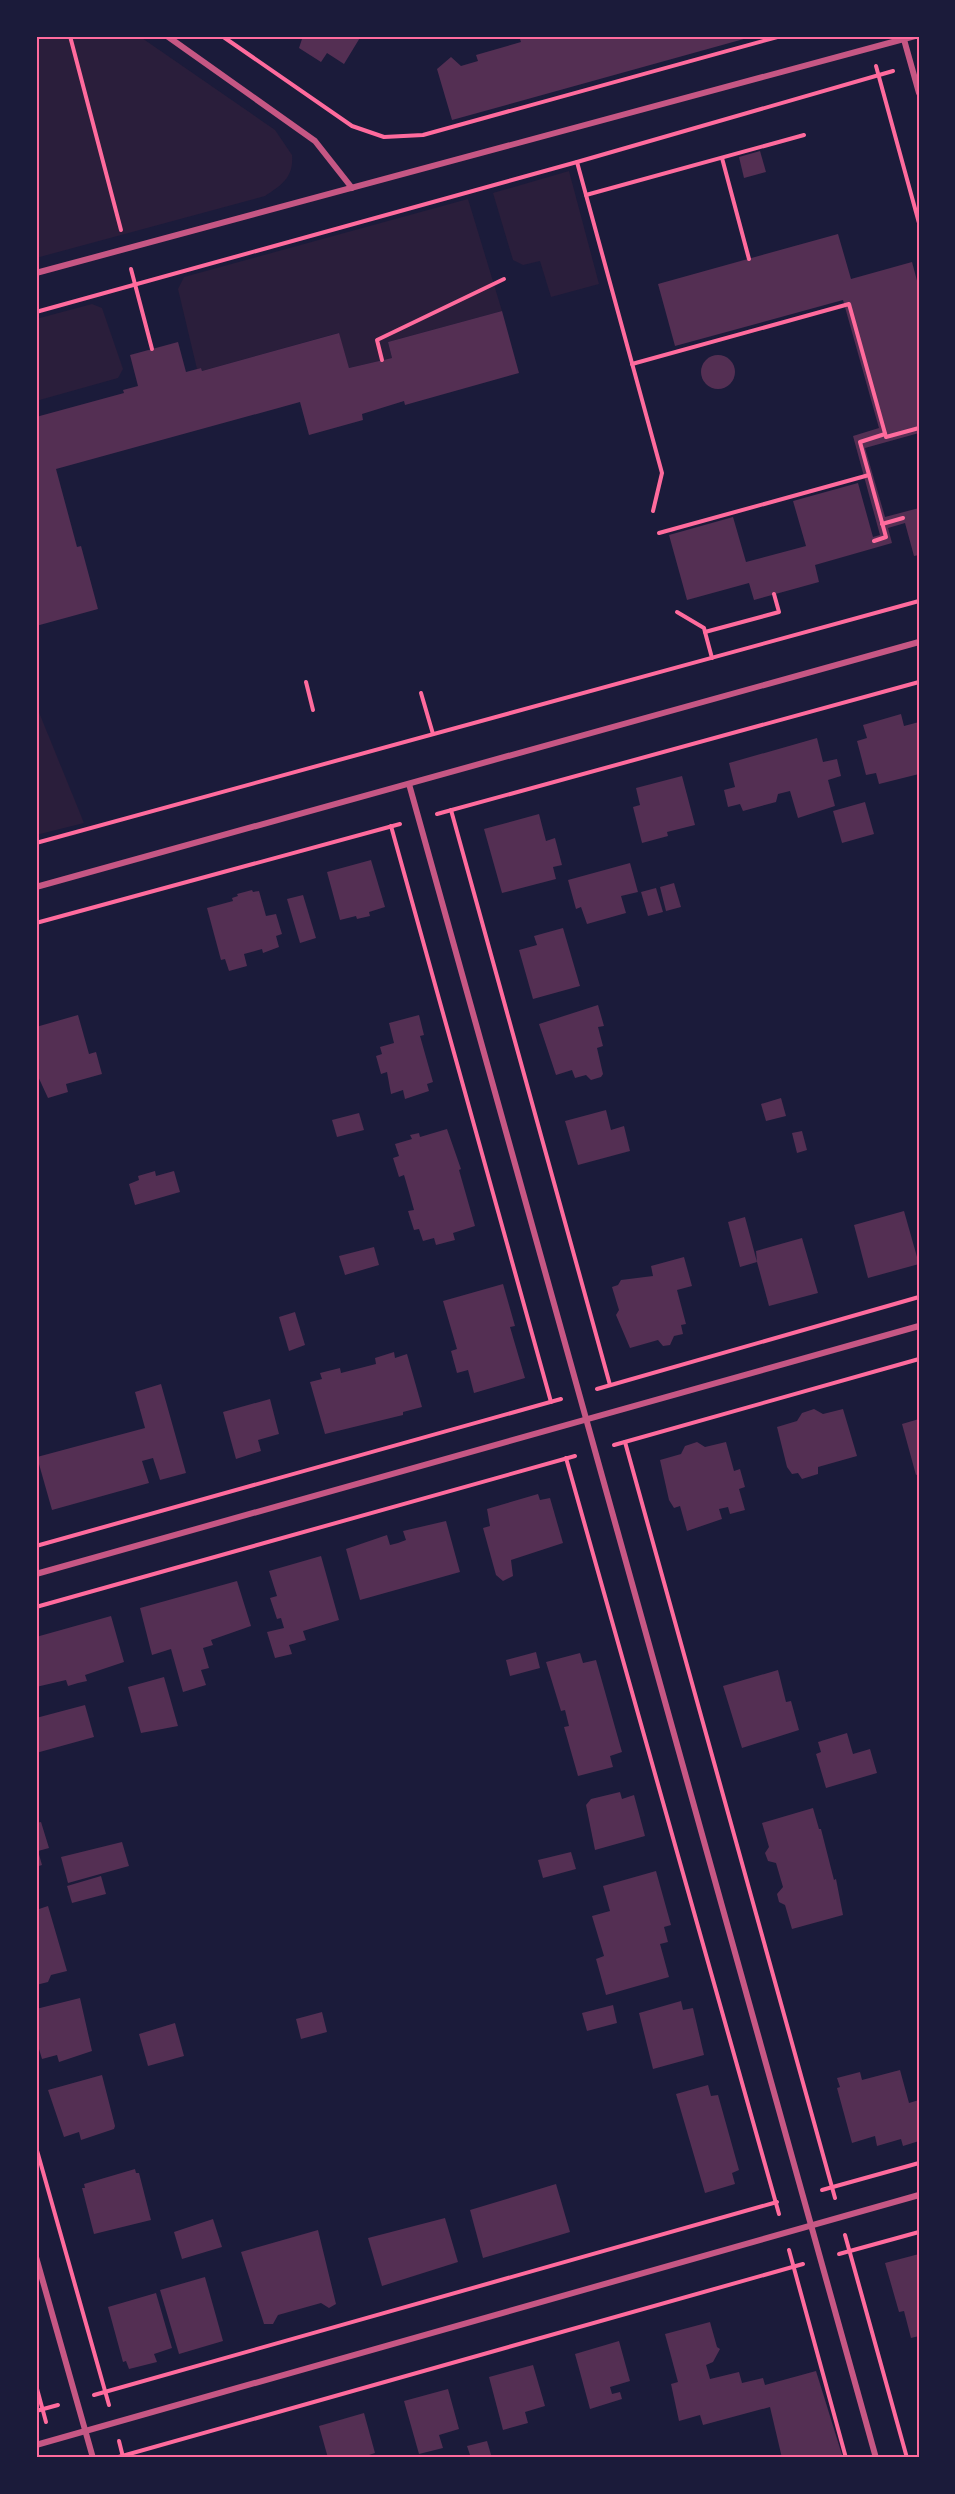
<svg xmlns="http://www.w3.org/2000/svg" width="955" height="2494" font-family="Lato,sans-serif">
<rect width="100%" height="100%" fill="#1b1b3a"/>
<g fill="#2a1e3b">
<path d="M36,36H139L275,130L292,155C294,177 282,185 265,196L36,258Z"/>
<polygon points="569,171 599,284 551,297 540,261 523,265 513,260 493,193"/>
<polygon points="468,199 502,311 388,342 392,358 349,368 338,333 202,371 201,368 197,369 178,289 184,277"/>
<polygon points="92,304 102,308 123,369 118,378 36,401 36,319"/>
<polygon points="36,705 84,823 36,835"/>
</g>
<g fill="#542f53">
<polygon points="303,36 361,36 344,64 327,53 321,62 299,48"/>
<polygon points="519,36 751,36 751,37 452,120 437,69 451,57 461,66 478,61 476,55 521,42"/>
<polygon points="760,151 766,172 744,178 739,157"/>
<polygon points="838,234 851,279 912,262 919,288 919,433 865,448 885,517 919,508 919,555 914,556 905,523 888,528 892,543 815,565 819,582 754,600 749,583 687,600 669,535 733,517 746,562 806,546 793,501 858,483 873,537 880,535 853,436 879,428 843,300 675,346 658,284"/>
<polygon points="502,311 519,373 405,405 404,401 362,414 363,420 309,435 300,402 56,469 77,547 81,546 98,609 36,626 36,417 124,393 123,390 138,386 130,355 178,342 186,372 201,368 202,371 339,333 349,368 392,358 388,342"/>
<circle cx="718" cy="372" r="17"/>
<polygon points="901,714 904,726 919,722 919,774 879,784 876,773 866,775 857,741 867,738 863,725"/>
<polygon points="817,738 823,762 837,759 841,776 828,780 835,806 798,818 790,791 778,794 776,802 743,811 740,804 728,807 724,790 735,787 729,763"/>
<polygon points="682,776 695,825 667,832 668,836 642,843 633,807 640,805 636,788"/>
<polygon points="865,802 874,834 842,843 833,811"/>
<polygon points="539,814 546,841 555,838 562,865 553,867 556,879 502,893 484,829"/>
<polygon points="371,860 385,907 369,912 370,916 357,919 356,916 340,920 327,872"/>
<polygon points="630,863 638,892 621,896 626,913 587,924 581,907 576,909 568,880"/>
<polygon points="674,883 681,907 666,911 660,887"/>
<polygon points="656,888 663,912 648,916 641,892"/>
<polygon points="252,890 253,892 259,891 266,916 276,914 282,934 276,936 279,947 263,953 262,949 244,954 247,966 229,971 225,959 221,960 207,908 233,901 232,898 238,896 237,894"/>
<polygon points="303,895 316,938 300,943 287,899"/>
<polygon points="563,928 580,986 533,999 519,950 537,945 534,936"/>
<polygon points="598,1005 604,1026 598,1027 603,1046 597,1048 603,1074 601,1077 591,1080 586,1075 575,1078 572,1070 556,1075 539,1024"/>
<polygon points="78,1015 89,1054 96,1052 102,1074 66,1084 68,1092 48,1098 36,1072 36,1027"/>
<polygon points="419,1015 424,1035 420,1036 433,1082 427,1084 429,1091 405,1099 403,1090 391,1094 387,1072 381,1074 376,1056 382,1054 380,1047 394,1043 389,1023"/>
<polygon points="781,1098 786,1116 766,1121 761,1104"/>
<polygon points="606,1110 611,1130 624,1126 630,1151 578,1165 565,1121"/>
<polygon points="359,1113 364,1130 337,1137 332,1120"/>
<polygon points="447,1129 461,1169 459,1170 475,1226 453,1233 455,1240 436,1245 434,1238 423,1241 419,1229 414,1230 408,1211 414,1210 409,1192 404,1175 399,1177 393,1158 399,1156 395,1144 412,1139 410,1135 419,1133 420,1137"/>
<polygon points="802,1131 807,1150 797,1153 792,1133"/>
<polygon points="155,1171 156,1176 174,1171 180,1192 135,1205 129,1184 139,1180 138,1176"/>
<polygon points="904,1211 919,1264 868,1278 854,1225"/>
<polygon points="745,1217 757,1262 756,1251 802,1238 818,1293 769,1306 757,1262 740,1267 728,1222"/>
<polygon points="374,1247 379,1265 345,1275 339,1256"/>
<polygon points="684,1257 692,1286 677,1290 686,1324 681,1325 683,1334 674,1336 670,1345 663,1346 658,1340 630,1348 616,1315 619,1310 612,1287 618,1285 621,1280 653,1276 651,1266"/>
<polygon points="503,1284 515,1326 510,1327 525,1378 474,1393 468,1370 457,1373 451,1351 457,1349 443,1301"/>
<polygon points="295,1312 305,1345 289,1351 279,1317"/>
<polygon points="394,1352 395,1358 407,1354 422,1407 403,1412 403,1415 325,1434 310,1382 322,1379 320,1373 340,1368 341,1373 376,1364 375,1358"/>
<polygon points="161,1384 186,1473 160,1480 153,1458 142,1461 149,1483 52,1510 37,1457 145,1428 135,1392"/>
<polygon points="270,1399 279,1434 258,1440 261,1451 236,1459 223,1412"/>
<polygon points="814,1409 823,1414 843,1409 857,1456 818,1467 818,1474 802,1479 798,1473 792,1474 787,1467 777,1427 797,1421 802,1413"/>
<polygon points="919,1419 919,1474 916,1475 902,1424"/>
<polygon points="697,1442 705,1447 726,1442 734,1471 740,1469 745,1487 739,1489 745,1510 730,1514 728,1507 719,1509 722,1519 687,1531 680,1506 674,1508 669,1500 660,1460 681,1454 685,1446"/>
<polygon points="538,1494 540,1500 550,1498 563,1543 511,1560 513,1576 503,1581 496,1575 483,1528 490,1526 487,1509"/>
<polygon points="446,1521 460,1572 360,1600 346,1549 387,1535 390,1545 398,1543 406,1540 403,1531"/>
<polygon points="321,1556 339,1620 303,1631 306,1640 289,1645 292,1654 275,1658 267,1632 284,1628 281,1618 277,1619 270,1598 277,1596 269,1571"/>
<polygon points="237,1581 251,1626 211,1640 213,1645 203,1648 209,1668 201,1670 206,1685 183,1692 171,1649 152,1655 140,1608"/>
<polygon points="111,1616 124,1662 85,1675 87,1681 78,1683 68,1686 66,1680 36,1687 36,1637"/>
<polygon points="536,1652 540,1668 510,1676 506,1660"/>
<polygon points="580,1653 583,1663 596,1660 622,1752 610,1756 613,1767 578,1776 564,1727 569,1726 565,1710 561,1711 546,1662"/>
<polygon points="778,1670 786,1702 791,1701 799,1730 742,1748 723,1686"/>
<polygon points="164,1677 178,1726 141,1733 128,1687"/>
<polygon points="85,1705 94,1737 36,1753 36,1718"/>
<polygon points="847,1733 853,1754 870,1749 877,1773 826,1788 816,1754 821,1752 818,1742"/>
<polygon points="620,1792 622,1799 634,1795 645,1836 595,1850 586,1805 591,1799"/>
<polygon points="813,1808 819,1829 821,1829 834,1880 836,1879 843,1915 792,1929 785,1905 779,1902 777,1894 783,1887 776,1863 768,1861 765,1853 769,1847 762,1823"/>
<polygon points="41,1822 49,1848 38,1851 42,1865 36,1867 36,1823"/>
<polygon points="122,1842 129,1866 68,1883 61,1857"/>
<polygon points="571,1852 576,1869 543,1878 538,1860"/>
<polygon points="656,1871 671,1925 664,1927 668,1942 660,1944 669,1977 606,1995 596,1959 604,1956 592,1916 610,1911 603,1886"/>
<polygon points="101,1876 106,1894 72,1903 67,1886"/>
<polygon points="48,1906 67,1971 51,1975 48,1982 36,1985 36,1910"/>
<polygon points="80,1998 92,2051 59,2062 57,2055 42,2059 36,2039 36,2009"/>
<polygon points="681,2001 683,2010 693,2008 704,2055 653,2069 639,2013"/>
<polygon points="613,2005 617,2023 587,2031 582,2013"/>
<polygon points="322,2012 327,2032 301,2039 296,2019"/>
<polygon points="175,2023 184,2056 148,2066 139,2034"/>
<polygon points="900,2070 909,2103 919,2100 919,2141 903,2146 901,2139 877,2146 875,2136 852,2143 837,2088 840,2087 837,2078 860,2072 862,2080"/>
<polygon points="102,2075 115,2126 114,2129 81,2140 79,2132 64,2137 48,2090"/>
<polygon points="708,2085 711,2096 718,2095 739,2170 732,2173 735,2184 705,2193 676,2094"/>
<polygon points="135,2169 136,2173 139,2173 151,2220 94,2234 82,2188 85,2188 84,2184"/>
<polygon points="556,2184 570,2232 483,2258 470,2210"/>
<polygon points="445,2218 458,2262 382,2286 368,2238"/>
<polygon points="213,2219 222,2247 182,2259 174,2232"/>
<polygon points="318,2230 336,2304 329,2308 321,2303 278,2315 273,2324 264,2324 241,2252"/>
<polygon points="919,2254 919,2336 911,2338 904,2311 899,2312 885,2263"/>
<polygon points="205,2277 223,2341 179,2354 160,2290"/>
<polygon points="156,2293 172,2348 154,2354 157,2362 129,2369 126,2361 123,2362 108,2307"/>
<polygon points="710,2322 717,2347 720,2349 713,2362 706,2365 710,2379 739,2372 742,2383 763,2378 765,2385 816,2371 843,2458 782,2458 770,2407 703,2425 700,2415 679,2421 671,2384 678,2382 665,2334"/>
<polygon points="619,2341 630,2381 610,2387 612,2394 620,2392 622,2399 590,2409 575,2354"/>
<polygon points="533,2365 545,2406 525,2412 528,2423 503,2430 489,2377"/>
<polygon points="448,2389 459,2429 439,2435 443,2448 419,2454 404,2401"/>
<polygon points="364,2413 375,2453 360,2458 328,2458 319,2426"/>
<polygon points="487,2441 492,2458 471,2458 467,2446"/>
</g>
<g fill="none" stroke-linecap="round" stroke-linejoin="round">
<g stroke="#ff6b9d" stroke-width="4">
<polyline points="70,36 121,230"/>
<polyline points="222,36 352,126 384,137 423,135 781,36"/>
<polyline points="876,66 919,223"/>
<polyline points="722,158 749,259"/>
<polyline points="577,162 662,473 653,511"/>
<polyline points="586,195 804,135"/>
<polyline points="131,269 152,349"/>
<polyline points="36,312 577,162 893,71"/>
<polyline points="382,360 377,340 504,279"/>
<polyline points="632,364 849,304 886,437 919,428"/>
<polyline points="882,524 903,518"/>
<polyline points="659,533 869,475"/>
<polyline points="874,541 886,537 860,442 885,434"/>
<polyline points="677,612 704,628 705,632"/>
<polyline points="712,658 705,632 779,612 774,594"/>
<polyline points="306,682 313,710"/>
<polyline points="421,693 433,734"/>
<polyline points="451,810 610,1385"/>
<polyline points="437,814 919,682"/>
<polyline points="391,826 551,1402"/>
<polyline points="36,843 919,601"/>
<polyline points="36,923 400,824"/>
<polyline points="597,1389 919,1297"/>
<polyline points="625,1442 835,2198"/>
<polyline points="614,1445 919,1359"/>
<polyline points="566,1458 779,2214"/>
<polyline points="36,1546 561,1399"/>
<polyline points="36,1607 575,1456"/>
<polyline points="36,2147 109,2405"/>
<polyline points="822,2190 919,2163"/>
<polyline points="845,2235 907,2458"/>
<polyline points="789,2250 846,2458"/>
<polyline points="839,2254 919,2232"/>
<polyline points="36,2385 46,2422"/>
<polyline points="94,2395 777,2202"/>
<polyline points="36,2411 58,2405"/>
<polyline points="119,2441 123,2457"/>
<polyline points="115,2458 803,2264"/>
</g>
<g stroke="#c65784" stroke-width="6">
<polyline points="167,36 315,141 352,188"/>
<polyline points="903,36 919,93"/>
<polyline points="36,273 915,36"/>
<polyline points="409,784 876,2458"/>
<polyline points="36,887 919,642"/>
<polyline points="36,1574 919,1326"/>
<polyline points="36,2257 93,2458"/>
<polyline points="36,2445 919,2195"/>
</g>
</g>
<rect width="955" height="2494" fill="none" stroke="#1b1b3a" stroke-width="75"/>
<rect x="38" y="38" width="880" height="2418" fill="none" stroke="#ff6b9d" stroke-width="2"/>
</svg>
